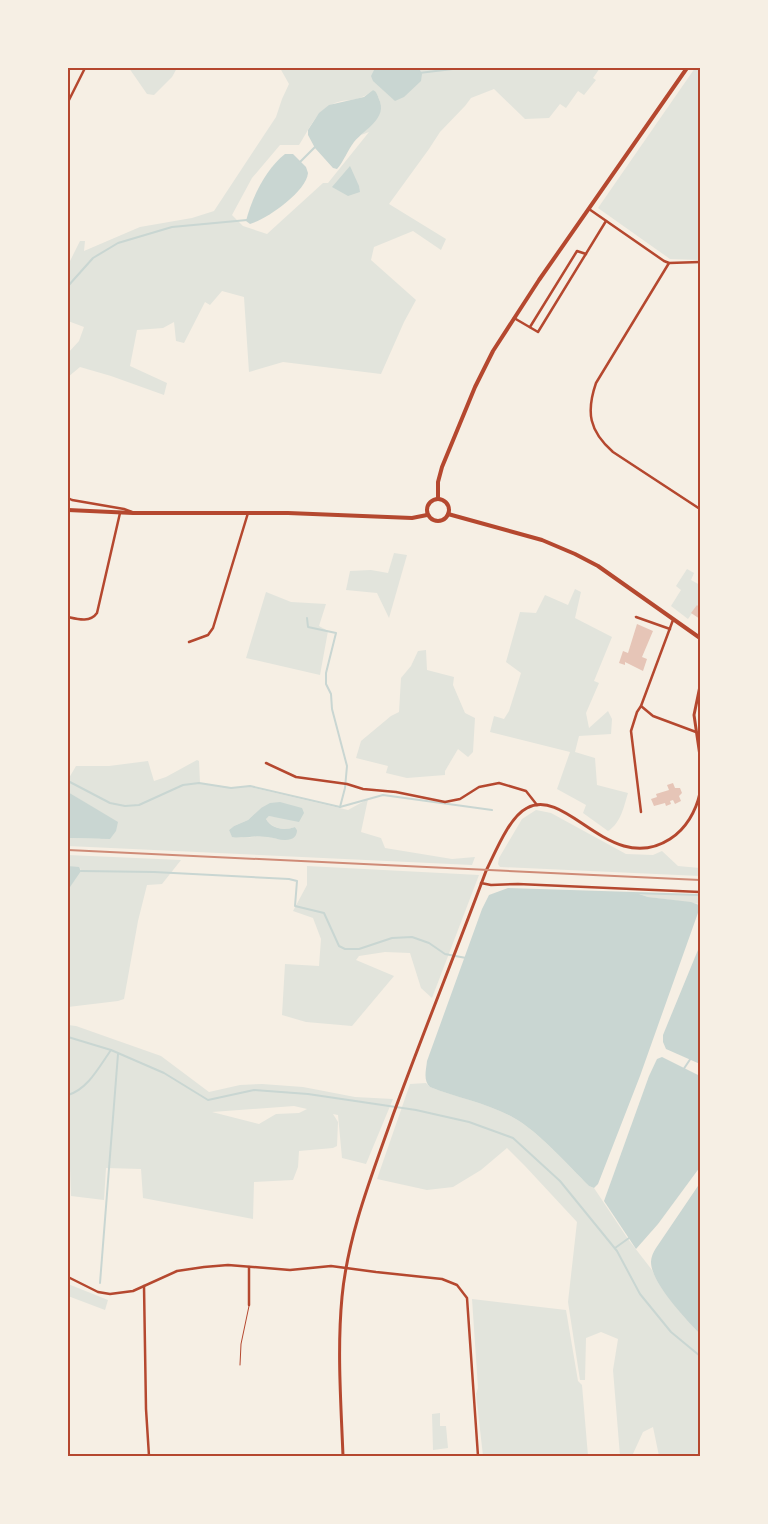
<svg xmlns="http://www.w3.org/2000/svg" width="768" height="1524" font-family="'IBM Plex Sans',sans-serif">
<rect width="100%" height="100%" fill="#f6efe4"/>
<g fill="#e2e4dc" fill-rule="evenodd">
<polygon points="129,68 177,68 172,77 154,95 147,94"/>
<path d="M280,68H600L593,78L596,80L584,95L578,91L566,108L560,104L549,118L525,119L494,89L471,98L465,106L440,132L429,149L389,204L446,239L441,250L413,231L374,247L371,260L416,300L404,322L381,374L283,362L249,372L244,297L222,291L210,305L205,302L184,343L176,341L174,322L163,328L137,330L130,366L167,383L164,395L111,376L80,367L68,377V353L79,341L84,327L68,321V265L80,241H85L84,251L140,227L192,218L214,211L276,117L282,99L289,84ZM373,90C377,93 377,94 379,99C386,114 370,126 361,135L369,132L328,183H323L267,234L243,226L232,215L252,178L280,145H299C309,130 315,112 333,104C348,97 357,104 373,90Z"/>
<polygon points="695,68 700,68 700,260 670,259 598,208"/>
<polygon points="394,553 407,555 389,618 377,593 346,590 350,571 371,570 388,573"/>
<polygon points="687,569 694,573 691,580 700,585 700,608 697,606 688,619 671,606 681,590 676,586"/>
<path d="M575,589L581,592L575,618L612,637L594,681L599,683L586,713L589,728L608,711L612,719L611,734L579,736L575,752L595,758L597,785L628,793C624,806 621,823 608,831L583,813L586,805L557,789L570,752L490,732L494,716L504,719L509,711L521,673L506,662L520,612L536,613L545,595L568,605Z"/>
<polygon points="266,592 291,602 326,604 319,626 328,631 320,675 246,658"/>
<polygon points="426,650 427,670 454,677 453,685 465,713 475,718 473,752 468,757 458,749 445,771 445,775 407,778 386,773 388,766 356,758 361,741 391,716 399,712 401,678 411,666 418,651"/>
<path d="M197,760L199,761L200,783L229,787H250L348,810L368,799L361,832L381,838L385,848L452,859L475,857L472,865L68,846V838L100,839L110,818L68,792V777L69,778L76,766H109L148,761L154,781L166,777ZM261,808L278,817L269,816L266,819C273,829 284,831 295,827L297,830L277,839L267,836L241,838L232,836L229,830L234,826L248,820Z"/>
<polygon points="536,810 551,813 626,854 653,855 662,851 678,866 700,868 700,876 500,867 498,864 499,858 522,819"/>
<polygon points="68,855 181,860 162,884 147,885 138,921 124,999 118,1001 68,1007 68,890 81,869 68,866"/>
<polygon points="307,866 479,875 432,998 421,988 410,953 385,952 359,956 356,960 394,976 352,1026 306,1022 282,1015 285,964 319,966 321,939 313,918 293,911 307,885"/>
<polygon points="633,892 700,895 700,904 648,897"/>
<path d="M68,1025L76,1026L161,1056L209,1092L240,1085L262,1084L303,1087L355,1097L393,1099L366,1164L342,1158L338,1115L333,1114L338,1122L337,1146L333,1148L299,1151L298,1167L293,1180L254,1182L253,1219L143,1198L141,1169L106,1168L104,1200L71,1196L68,1111ZM294,1106L307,1109L299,1113L276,1114L259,1124L212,1112Z"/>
<path d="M426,1083L430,1087C458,1098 488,1103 514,1118C539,1132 568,1165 589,1186L594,1188L628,1239L652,1270L659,1284L677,1308L700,1334V1456L696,1453L693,1456H659L653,1427L643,1432L632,1456H620L613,1370L618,1339L601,1332L586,1338L585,1380H580L568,1302L577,1222L525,1166L507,1148L481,1170L453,1187L427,1190L377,1179L410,1084Z"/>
<polygon points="68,1284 108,1300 105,1310 68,1296"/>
<polygon points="472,1299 566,1310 578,1381 582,1385 588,1456 483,1456 476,1394 478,1388"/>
<polygon points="440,1413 440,1426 446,1426 448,1448 433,1450 432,1414"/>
</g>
<g fill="#c9d6d2">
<polygon points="375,68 419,68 422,74 421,81 404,97 395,101 373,81 371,76"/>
<path d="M373,90C377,92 377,94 379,99C388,118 365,129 354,142C347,151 344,161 337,169L333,168L315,148L308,135V130L319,113L329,105L364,97Z"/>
<path d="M285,154H293L306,167L308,173C306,192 267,219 250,224L246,221C252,197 266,169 285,154Z"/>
<polygon points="350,166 359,186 360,192 348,196 332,187"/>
<polygon points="68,792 118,822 116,831 110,839 68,838"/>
<path d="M280,802L302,808L304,813L299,822L269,816L266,819C272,829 284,831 295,827L297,830C297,834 295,838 291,839C284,842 275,838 268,837C255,835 244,839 232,837L229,830L234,826L248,820L261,808L270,803Z"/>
<polygon points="68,866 79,867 81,871 68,890"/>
<path d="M508,888L633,892L648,897L691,902L699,905V910L640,1076L598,1184L594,1188L589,1186C568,1165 539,1132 514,1118C488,1103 457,1098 430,1087C423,1080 426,1071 427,1061L482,909L489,895Z"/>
<polygon points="700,945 700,1064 666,1049 663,1042 663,1035"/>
<polygon points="662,1057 700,1076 700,1167 658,1224 636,1249 604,1201 649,1076 657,1059"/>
<path d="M700,1183V1334C686,1319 651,1283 651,1262C651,1257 653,1253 656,1248Z"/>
</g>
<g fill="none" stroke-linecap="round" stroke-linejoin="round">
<g stroke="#c9d6d2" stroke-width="2">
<polyline points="419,73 461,68"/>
<polyline points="299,163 315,147"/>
<polyline points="68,286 93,258 118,243 172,227 247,220"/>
<polyline points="307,618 308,627 336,633 326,673 326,684 331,694 332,709 347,766 345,788 340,807"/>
<polyline points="68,781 110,803 125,806 139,805 183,785 199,783 231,788 250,786 340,807 383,795 492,810"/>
<polyline points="81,871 154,872 289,879 297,881 295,906 324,913 339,946 345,949 359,949 392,938 412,937 429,943 445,954 466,958"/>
<polyline points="632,893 700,895"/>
<polyline points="68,1037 111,1050"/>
<polyline points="683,1070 691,1058"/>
<path d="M68,1095C88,1089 99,1067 111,1050L164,1073L208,1100L254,1090L308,1094L416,1110L469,1122L513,1138L560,1181L617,1251L640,1294L671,1332L700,1356"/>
<polyline points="615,1248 629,1238"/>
<polyline points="100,1283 118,1054"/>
</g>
</g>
<g fill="#e6c5b7">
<polygon points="697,605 700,608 700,619 691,613"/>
<polygon points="637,624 653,631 642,657 647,659 643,671 625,662 625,665 619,663 623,651 628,653"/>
<polygon points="673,783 675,788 680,788 682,793 679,796 681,801 675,804 673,800 670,801 671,804 666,806 665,803 654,806 651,799 657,797 656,794 669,790 667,785"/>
</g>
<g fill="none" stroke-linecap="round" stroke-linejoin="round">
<polyline stroke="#b5482f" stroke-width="1" points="240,1365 241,1344 249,1306"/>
<g stroke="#b5482f" stroke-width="2.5">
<polyline points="68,102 85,68"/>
<polyline points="589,209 664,261 669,263 700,262"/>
<path d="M669,263L596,383C586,412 589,431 613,452L700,509"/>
<polyline points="514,318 538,332 606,221"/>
<polyline points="530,327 577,251 586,254"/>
<polyline points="68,498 72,500 124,509 132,512"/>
<path d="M68,617C77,619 90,623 97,613L120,513"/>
<polyline points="636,617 670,629"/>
<polyline points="189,642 208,635 213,628 248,513"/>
<polyline points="641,706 653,716 696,732"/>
<polyline points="266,763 296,777 347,784 363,789 396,792 445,802 460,799 479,787 499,783 526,791 537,805"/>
<polyline points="641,812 631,731 637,712 641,706 673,620"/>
<polyline points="481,883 491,885 518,884 700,892"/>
<polyline points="249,1267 249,1305"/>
<polyline points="68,1277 98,1292 110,1294 133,1291 177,1271 204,1267 228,1265 290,1270 331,1266 376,1272 442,1279 457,1285 467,1298 478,1456"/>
<polyline points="144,1286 146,1409 149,1456"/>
</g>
<g stroke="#b5482f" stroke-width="3">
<polyline points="700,686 694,715 700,756"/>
<path d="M343,1456C341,1404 337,1350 342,1297C348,1234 372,1175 393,1115C423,1033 456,952 486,871C495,853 509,817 527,808C567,786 611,877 670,839C686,829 696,811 700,793"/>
</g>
<g stroke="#b5482f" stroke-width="4">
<circle cx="438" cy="510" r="11"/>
<polyline points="438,499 438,482 442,467 475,387 493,351 539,280 687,68"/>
<polyline points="68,510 133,513 288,513 412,518 427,515"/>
<polyline points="448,514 542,540 575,554 598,566 700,638"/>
</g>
<polyline stroke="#cf8b77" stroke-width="2" points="68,850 700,880"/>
</g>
<rect width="768" height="1524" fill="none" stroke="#f6efe4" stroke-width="138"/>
<rect x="69" y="69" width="630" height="1386" fill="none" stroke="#b5482f" stroke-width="2"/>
</svg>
